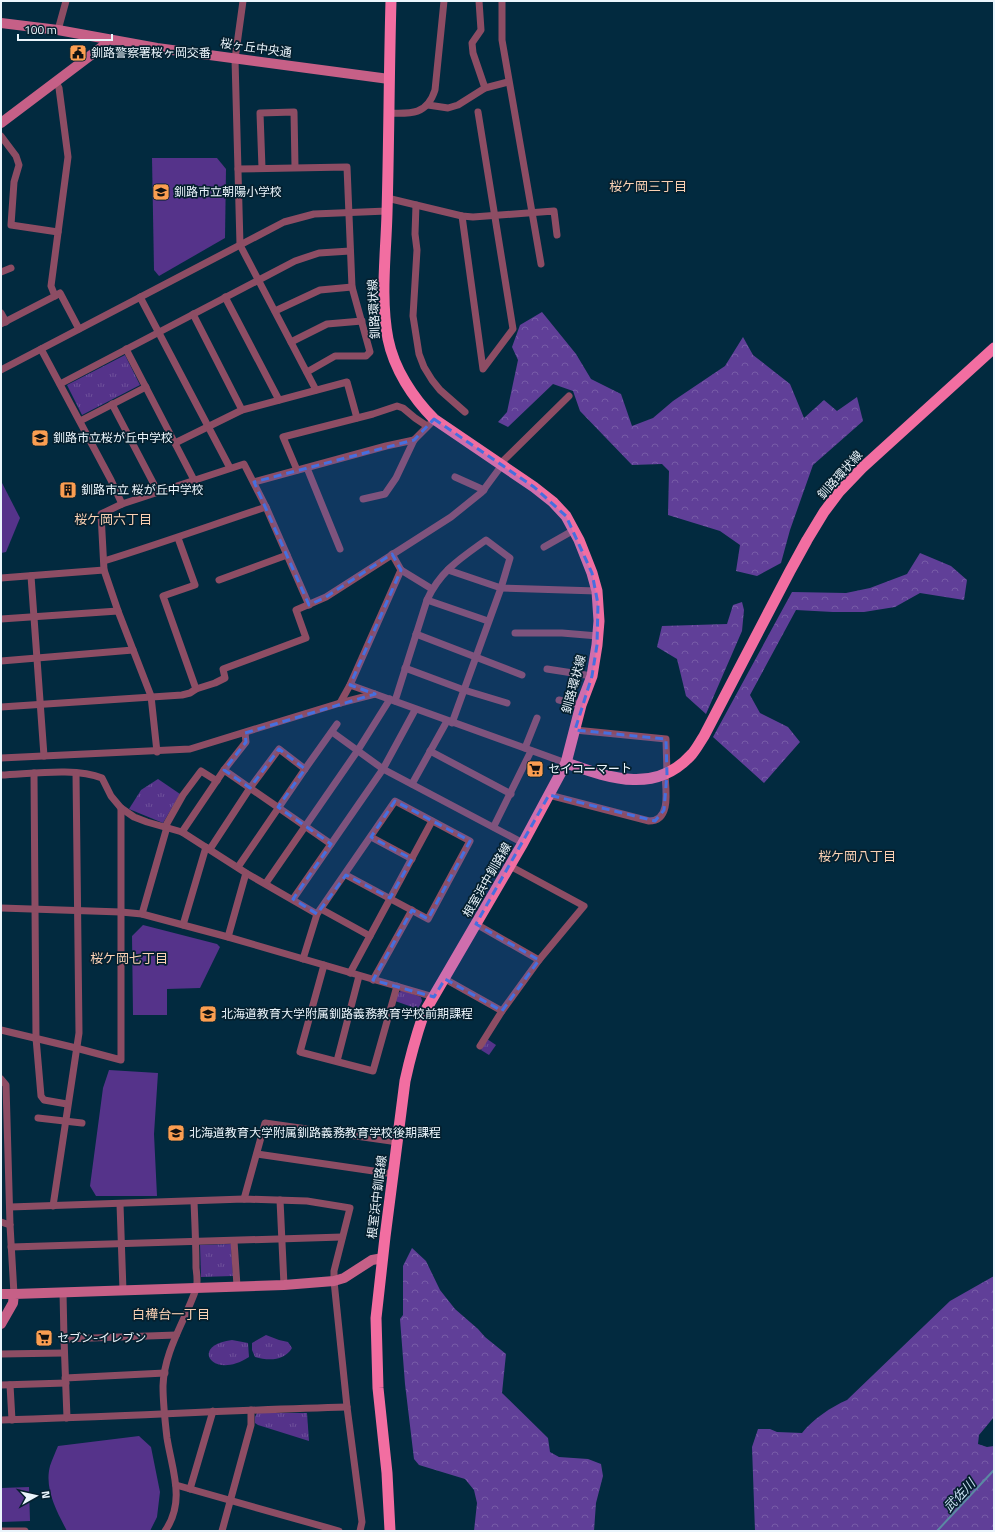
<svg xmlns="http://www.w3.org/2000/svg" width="995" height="1532" font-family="'Titillium Web','Noto Sans JP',sans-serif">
<defs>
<pattern id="grass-tufts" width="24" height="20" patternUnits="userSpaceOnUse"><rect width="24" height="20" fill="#55338a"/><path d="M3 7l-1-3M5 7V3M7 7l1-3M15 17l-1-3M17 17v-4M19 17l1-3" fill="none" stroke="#6e519b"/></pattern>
<pattern id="forest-crowns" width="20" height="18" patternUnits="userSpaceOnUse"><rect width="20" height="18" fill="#603f98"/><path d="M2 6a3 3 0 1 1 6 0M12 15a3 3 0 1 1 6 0" fill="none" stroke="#775ba7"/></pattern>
</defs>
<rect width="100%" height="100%" fill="#022a3f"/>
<g fill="url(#grass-tufts)">
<polygon points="125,355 140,385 82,415 67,385"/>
<polygon points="158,779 180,794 163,823 129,809 141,790"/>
<polygon points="402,990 421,997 422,1001 418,1009 395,1001 397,994"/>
<polygon points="487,1039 496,1045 489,1055 481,1050"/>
<polygon points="231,1244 233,1276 201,1277 200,1245"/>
<path d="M266,1335L279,1340L288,1342L292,1348C284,1361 269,1361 255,1357L252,1350V1343Z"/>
<path d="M232,1340L248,1343L249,1357C212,1381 189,1345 232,1340Z"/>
<polygon points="257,1413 307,1413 309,1441 258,1425 255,1423 255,1417"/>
</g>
<g fill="url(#forest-crowns)">
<polygon points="542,312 576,354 591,379 621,394 632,426 653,418 673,401 725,366 743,337 753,355 790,384 804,418 824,400 837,411 857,397 863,421 813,465 790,530 781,563 757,576 736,571 740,545 720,531 668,515 669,471 662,464 632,465 580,411 573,391 553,384 508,427 498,422 507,412 518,360 512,347 520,325"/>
<polygon points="920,553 951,566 967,580 964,600 920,593 895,607 864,612 833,612 796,610 750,695 760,713 788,727 800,742 764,783 713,737 792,592 846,593 870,588 907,574"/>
<polygon points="742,602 744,610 742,631 706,714 686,696 677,659 657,647 662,626 727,624 733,605"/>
<polygon points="412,1248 426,1261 440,1290 455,1309 478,1329 485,1337 506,1354 502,1393 548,1438 550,1452 559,1457 588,1459 601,1464 603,1476 596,1503 594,1531 474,1531 477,1503 474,1490 465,1479 419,1465 414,1459 405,1384 400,1319 403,1315 403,1266"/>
<path d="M994,1276V1417L979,1435L978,1444L987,1447L994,1446V1531H755L752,1447L758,1429H770L777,1432L802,1433C813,1419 831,1407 847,1400L950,1301Z"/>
</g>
<g fill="#55338a">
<polygon points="152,158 217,158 226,169 225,238 159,276 154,270"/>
<polygon points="1,481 20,518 6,552 1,553"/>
<polygon points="143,925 217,944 220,947 200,988 167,989 167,1015 133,1015 132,936"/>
<polygon points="109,1070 158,1073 154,1134 157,1196 96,1196 90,1186 103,1088"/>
<path d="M139,1436L151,1447L160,1492L157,1517L150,1531H67C57,1512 44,1489 50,1466C52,1460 55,1453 58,1446Z"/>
<polygon points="29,1487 30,1521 1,1522 1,1488"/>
</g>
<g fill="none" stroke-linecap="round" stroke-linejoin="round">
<polyline stroke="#5b89a3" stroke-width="2" points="937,1531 994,1470"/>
<g stroke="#8d4d64" stroke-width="7">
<polyline points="243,1 235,59 240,245 316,390"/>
<polyline points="479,1 481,30 472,43 473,53 485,88"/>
<polyline points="502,1 502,40 541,264"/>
<polyline points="58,30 66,1"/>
<polyline points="56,82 59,88 68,157 51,286 55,296 60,293 79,329"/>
<polyline points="428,105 448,108 458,105 485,88 508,82"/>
<path d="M388,113C411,114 427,115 435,90L444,1"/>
<polyline points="1,136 16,156 19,165 14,182 11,225 58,232"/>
<polyline points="262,168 260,113 294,112 295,167"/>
<polyline points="238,169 347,167 352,287 370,352 366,356 335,356 307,372"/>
<polyline points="387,198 462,216 473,217 554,211 557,235"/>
<polyline points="416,205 415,234 417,250 413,316 419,354 424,367 432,380 440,390 465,412"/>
<polyline points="462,216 483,369 513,329 478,112"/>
<polyline points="1,272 11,268"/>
<polyline points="140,297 230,468"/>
<polyline points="225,297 279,400"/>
<polyline points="275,311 320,290 352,287"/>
<polyline points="1,313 6,322"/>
<polyline points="193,314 242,410"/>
<polyline points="1,324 55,296"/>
<polyline points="291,342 327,324 362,321"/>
<polyline points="41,349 111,480 122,504"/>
<polyline points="126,349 194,480"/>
<polyline points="1,370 284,222 314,214 387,211"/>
<polyline points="60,384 295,261 319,253 350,251"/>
<polyline points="112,404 158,492"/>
<polyline points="80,421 146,387"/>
<polyline points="175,443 242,410 347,382 357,418"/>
<polyline points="500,464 569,396"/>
<polyline points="307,468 340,549"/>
<polyline points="297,470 283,437 373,414 397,406 403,408 415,418 427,426"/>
<polyline points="455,477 484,490"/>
<polyline points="254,482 386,446 414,440"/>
<polyline points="363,499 385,494 396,478 414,440 431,423"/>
<polyline points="544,547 574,530"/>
<polyline points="392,554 401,570 432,589"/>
<path d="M104,561C159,544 212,525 266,507"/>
<polyline points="448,570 501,588 597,591"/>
<polyline points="31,576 44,756"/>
<polyline points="1,578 104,570"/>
<polyline points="219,580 287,555"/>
<polyline points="427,600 488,621"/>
<polyline points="1,619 118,611"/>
<polyline points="515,633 562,633 598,636"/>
<polyline points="416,634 522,675"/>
<polyline points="1,661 133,650"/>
<polyline points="405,668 464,690 507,703"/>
<polyline points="547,669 592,676"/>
<path d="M350,685C422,711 494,737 566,763"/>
<polyline points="196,689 215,683 225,678 223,669 306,638 296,610 326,597 451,517 482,492 502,465"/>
<polyline points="559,700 581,705"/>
<path d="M395,701L427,600C440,571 461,558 486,540L510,558L501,588L452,723"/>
<polyline points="340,703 350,685 401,570"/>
<polyline points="1,707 182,695 190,693 196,689 163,596 195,585 178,538"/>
<polyline points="575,730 666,739 667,774"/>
<polyline points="332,732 383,769 523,843"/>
<polyline points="525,748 537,718"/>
<polyline points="430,751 511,794"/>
<polyline points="157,752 151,696 118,611 104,570 101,514 122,504 244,464 266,507 309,605"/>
<polyline points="1,758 190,749 340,703 375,694"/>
<polyline points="224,770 331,844"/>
<polyline points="34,773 36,1038 41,1096 44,1100 67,1104"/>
<path d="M1,775C30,774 76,767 102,778L111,796L121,808L134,817L147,822L182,832L246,873L317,914"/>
<polyline points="412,784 447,721"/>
<path d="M549,795L649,821C671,821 666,791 665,775"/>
<polyline points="494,826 531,751"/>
<polyline points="165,827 183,795 201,771 217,781"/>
<polyline points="182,832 224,770 246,742 245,733"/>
<polyline points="371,837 412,859"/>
<polyline points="210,849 250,788 279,749 305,769"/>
<polyline points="238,867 305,769 337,724"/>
<polyline points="266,883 358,750 390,699"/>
<polyline points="293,899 383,769 415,710"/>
<polyline points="1,908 121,912 142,914 228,937 434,997"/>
<polyline points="321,909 370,936"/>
<polyline points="142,914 167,827"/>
<polyline points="476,924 539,960"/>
<polyline points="183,925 206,847"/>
<polyline points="228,937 246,873"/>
<polyline points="303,959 317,914 395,801 470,841 428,919 346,875"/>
<polyline points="324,965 300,1052 373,1071 397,986"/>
<polyline points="350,973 432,821"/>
<polyline points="445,979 502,1011"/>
<polyline points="373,980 412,910"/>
<polyline points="1,1030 76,1048 121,1060 121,808"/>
<polyline points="480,1046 502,1011 539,960 584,906 510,866"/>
<polyline points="337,1061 359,976"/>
<polyline points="1,1079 6,1085 10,1225 14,1294"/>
<polyline points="38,1118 82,1123"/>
<polyline points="257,1154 394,1174"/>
<polyline points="244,1199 265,1123 398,1142"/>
<polyline points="280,1200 284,1285"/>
<polyline points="120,1204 123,1291"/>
<polyline points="53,1206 79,1033 76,773"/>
<polyline points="10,1207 244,1199 307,1201 350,1208 334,1271 334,1281 347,1407 362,1522 360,1531"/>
<polyline points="1,1222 10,1225"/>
<polyline points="234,1241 237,1286"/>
<polyline points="11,1247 342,1237"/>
<polyline points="63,1292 64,1339"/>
<polyline points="1,1354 64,1353"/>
<polyline points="65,1378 165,1373"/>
<polyline points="1,1385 66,1383"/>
<polyline points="10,1385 12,1420"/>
<polyline points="67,1418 64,1339 176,1335"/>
<path d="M1,1420C116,1417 231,1410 347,1407"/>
<polyline points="176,1485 339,1531"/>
<polyline points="190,1489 213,1411"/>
<polyline points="1,1531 25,1531"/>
<path d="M165,1531C186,1501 172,1470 167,1438C165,1421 163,1403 163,1386C164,1351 185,1321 196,1289C198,1283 197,1275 196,1268C196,1246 195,1224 194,1202"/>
<polyline points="222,1531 251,1425 251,1410"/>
</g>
<g stroke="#c66087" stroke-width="10">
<polyline points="1,23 58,30 157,48 389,79"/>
<polyline points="1,123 111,40"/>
<polyline points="1,1294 14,1294"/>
<polyline points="1,1324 13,1303 14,1294 284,1285 334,1281 344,1278 372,1260 383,1258"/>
</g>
<g stroke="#f26ea1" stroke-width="11">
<path d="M566,763C610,778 656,795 692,754C697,748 700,742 704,736L790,571L807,540L824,512L839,492L862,468L994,348"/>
<path d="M390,1531L387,1473L378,1388L376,1318L385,1237L405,1081C410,1058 416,1036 424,1013L523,843L566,763L581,705L592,676L597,645L599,621L597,591L592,573L579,540L566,516L553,502L534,487L434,419C413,398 394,369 388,339C380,298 386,254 387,213C389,142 389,71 391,1"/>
</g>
</g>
<path fill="#466fdf" fill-opacity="0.2" stroke="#466fdf" stroke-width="3" stroke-dasharray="8 5" stroke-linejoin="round" d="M434,419L534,487L566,516L592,573L598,604L597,645L592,676L575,730L666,739L667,774L664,810L655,821L549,795L476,924L539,960L502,1011L445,979L434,997L373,980L412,910L428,919L470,841L395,801L371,837L412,859L390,898L346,875L317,914L293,899L331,844L278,807L305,769L279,749L250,788L224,770L246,742L245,733L375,694L350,685L401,570L392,554L326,597L309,605L254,482L414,440Z"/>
<defs>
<g id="civic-square" transform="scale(0.9)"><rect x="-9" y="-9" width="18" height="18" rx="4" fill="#fb9e51" stroke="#05202f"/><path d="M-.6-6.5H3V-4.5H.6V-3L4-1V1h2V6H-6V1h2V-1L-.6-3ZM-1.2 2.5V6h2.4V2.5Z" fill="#111"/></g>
<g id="school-square" transform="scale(0.9)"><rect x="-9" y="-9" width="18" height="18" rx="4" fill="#fb9e51" stroke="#05202f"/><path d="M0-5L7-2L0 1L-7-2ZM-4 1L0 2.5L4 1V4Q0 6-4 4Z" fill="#111"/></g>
<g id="building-square" transform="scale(0.9)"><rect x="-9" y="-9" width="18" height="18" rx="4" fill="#fb9e51" stroke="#05202f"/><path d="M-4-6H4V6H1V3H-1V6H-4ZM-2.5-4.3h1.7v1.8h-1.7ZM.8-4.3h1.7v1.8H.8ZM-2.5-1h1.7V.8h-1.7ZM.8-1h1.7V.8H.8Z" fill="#111"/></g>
<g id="supermarket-square" transform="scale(0.9)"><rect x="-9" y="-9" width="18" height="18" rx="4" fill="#fb9e51" stroke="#05202f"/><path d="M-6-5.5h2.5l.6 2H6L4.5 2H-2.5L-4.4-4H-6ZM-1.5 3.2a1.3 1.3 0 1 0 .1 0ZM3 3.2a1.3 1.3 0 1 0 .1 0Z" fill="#111"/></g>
</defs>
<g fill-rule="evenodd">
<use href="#civic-square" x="78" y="53"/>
<use href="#school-square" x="161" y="192"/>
<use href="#school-square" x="40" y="438"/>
<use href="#building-square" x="68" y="490"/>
<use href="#supermarket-square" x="535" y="769"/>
<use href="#school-square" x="208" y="1014"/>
<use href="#school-square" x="176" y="1133"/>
<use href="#supermarket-square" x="44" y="1338"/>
</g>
<g text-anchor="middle" stroke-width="3.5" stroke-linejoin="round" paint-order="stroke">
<g font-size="12" fill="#ebf5fc" stroke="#05202f">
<text transform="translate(256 48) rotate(8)" y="4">桜ヶ丘中央通</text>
<text transform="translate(374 309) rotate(-93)" y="4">釧路環状線</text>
<text transform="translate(840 475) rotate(-48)" y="4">釧路環状線</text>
<text transform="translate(574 684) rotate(-75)" y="4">釧路環状線</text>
<text transform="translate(487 880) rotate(-60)" y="4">根室浜中釧路線</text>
<text transform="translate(377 1197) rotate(-83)" y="4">根室浜中釧路線</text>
</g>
<g font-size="12" fill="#ebf5fc" stroke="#05202f" text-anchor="start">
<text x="91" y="57">釧路警察署桜ヶ岡交番</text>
<text x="174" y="196">釧路市立朝陽小学校</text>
<text x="53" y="442">釧路市立桜が丘中学校</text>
<text x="81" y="494">釧路市立 桜が丘中学校</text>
<text x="548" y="773">セイコーマート</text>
<text x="221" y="1018">北海道教育大学附属釧路義務教育学校前期課程</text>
<text x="189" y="1137">北海道教育大学附属釧路義務教育学校後期課程</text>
<text x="57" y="1342">セブン-イレブン</text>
</g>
<g font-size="13" fill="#fad1b4" stroke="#05202f">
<text x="648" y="191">桜ケ岡三丁目</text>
<text x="113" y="524">桜ケ岡六丁目</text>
<text x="857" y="861">桜ケ岡八丁目</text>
<text x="129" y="963">桜ケ岡七丁目</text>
<text x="171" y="1319">白樺台一丁目</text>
</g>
<g font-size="13" font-style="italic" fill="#c9e1f2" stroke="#05202f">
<text transform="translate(959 1495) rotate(-47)" y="5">武佐川</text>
</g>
</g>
<rect width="995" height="1532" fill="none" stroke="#ebf5fc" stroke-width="4"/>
<g transform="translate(36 1496) rotate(82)" stroke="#05202f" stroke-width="3" paint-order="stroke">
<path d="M0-3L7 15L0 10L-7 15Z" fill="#ebf5fc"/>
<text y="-6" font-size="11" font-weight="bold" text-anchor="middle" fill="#ebf5fc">N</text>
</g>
<path d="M18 34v6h94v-6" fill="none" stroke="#ebf5fc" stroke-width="2"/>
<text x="24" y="34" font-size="12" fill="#ebf5fc" stroke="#05202f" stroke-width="3" paint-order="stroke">100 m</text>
</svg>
